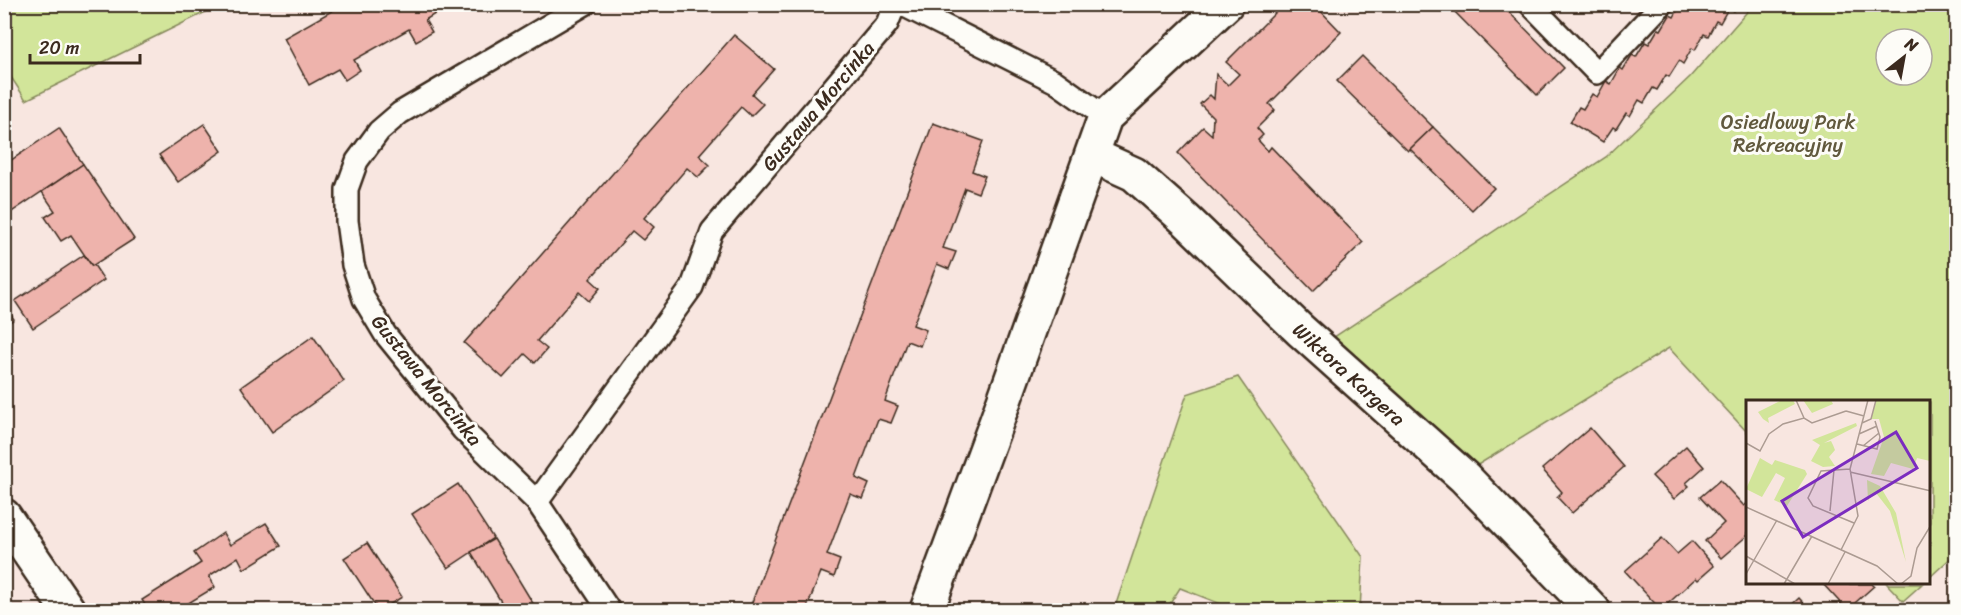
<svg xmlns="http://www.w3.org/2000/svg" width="1961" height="615" font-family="Sriracha,sans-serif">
<rect width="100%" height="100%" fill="#f8e6e0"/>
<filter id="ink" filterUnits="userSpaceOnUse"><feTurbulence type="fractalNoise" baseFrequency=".0167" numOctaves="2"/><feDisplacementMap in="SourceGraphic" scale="12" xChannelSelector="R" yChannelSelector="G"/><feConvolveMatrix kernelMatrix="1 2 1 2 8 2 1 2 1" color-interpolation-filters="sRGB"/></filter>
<g filter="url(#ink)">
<g fill="#d2e59a" stroke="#86885c" stroke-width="1.5" fill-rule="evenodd">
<polygon points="4,5 5,4 220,5 26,100 5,68"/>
<path d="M1753,5H1956V553L1930,577V402H1748V433L1669,348L1476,466L1331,339L1606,157L1690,77ZM1886,39H1922V75H1886Z"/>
<polygon points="1238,377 1363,557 1360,610 1236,610 1180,588 1166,610 1114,610 1187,394"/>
<polygon points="1887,584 1922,584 1903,601"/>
</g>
<g fill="#eeb3ac" stroke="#3b2a1e" stroke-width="1.5">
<polygon points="344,4 451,4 425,20 432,32 416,41 409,29 354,60 360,70 345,80 338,69 309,85 284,38"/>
<polygon points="1284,4 1314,4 1341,32 1269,104 1275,110 1257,128 1263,135 1258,140 1268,151 1271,147 1363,242 1313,291 1178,153 1203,127 1212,135 1213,117 1200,104 1210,95 1214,99 1216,74 1228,85 1239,74 1226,62"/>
<polygon points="1447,4 1501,4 1564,68 1537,95"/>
<polygon points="1681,4 1738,4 1734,11 1729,7 1720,23 1716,21 1708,36 1704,34 1695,50 1692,48 1683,64 1679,61 1669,77 1666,75 1657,90 1653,88 1644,103 1639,100 1630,116 1626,113 1616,129 1613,127 1603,142 1570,122 1579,107 1583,109 1592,94 1597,97 1606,81 1611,84 1620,68 1623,70 1632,55 1636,57 1645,42 1649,44 1658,29 1661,30 1670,15 1674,17"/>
<polygon points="734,35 774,69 752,94 763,104 751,116 741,107 699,155 710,165 698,177 687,168 644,218 654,227 643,240 632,231 590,279 600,288 589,301 579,292 537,341 547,349 535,363 525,354 503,378 464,343"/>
<polygon points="1362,56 1433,127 1408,151 1337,81"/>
<polygon points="933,123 983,141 972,171 985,176 978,193 965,188 943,248 956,252 949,269 937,264 913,325 926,330 920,346 907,341 885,401 898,406 891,423 878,419 856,478 869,484 863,499 850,494 827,555 840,560 834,577 821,572 806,610 749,610"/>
<polygon points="204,124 222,151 178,182 159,155"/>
<polygon points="1433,127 1494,188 1472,210 1410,149"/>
<polygon points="59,128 83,164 4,217 4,165"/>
<polygon points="83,164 134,239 92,266 71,235 61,241 45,217 55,211 42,192"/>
<polygon points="84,255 92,266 94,265 104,280 33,328 15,301"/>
<polygon points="4,306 14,319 4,326"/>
<polygon points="313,336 344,381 272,432 241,387"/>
<polygon points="1590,428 1624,467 1572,513 1557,497 1562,492 1542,469"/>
<polygon points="1686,446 1704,467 1686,483 1689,486 1674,499 1652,476"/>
<polygon points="1720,480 1744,506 1748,503 1748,535 1721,558 1705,541 1724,523 1700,497"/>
<polygon points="458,484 493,538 448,568 412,514"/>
<polygon points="266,523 281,546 244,569 238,557 209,576 215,587 177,610 148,610 142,600 201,563 194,553 223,533 230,545"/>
<polygon points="1662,538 1677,554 1692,541 1714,566 1698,580 1696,578 1661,610 1625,571"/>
<polygon points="494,539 537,610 506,610 471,552"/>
<polygon points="367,543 402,597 381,610 378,610 344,558"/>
<polygon points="1823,584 1872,584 1874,586 1847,610"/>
<polygon points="1799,598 1810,610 1786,610"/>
</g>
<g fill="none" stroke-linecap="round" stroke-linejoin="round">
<g stroke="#3b2a1e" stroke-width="26">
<g id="service">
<polyline points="585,4 400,113 379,131 357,161 347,189 347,221 353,265 364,299 385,334 463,430 537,502 609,610"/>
<polyline points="901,4 1056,82 1105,117"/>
<polyline points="1530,4 1597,73 1662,4"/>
<polyline points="537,502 692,287 712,231 887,24 895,4"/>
</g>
</g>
<g stroke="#3b2a1e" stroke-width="38">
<g id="minor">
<polyline points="1092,155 1134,174 1186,220 1300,330 1464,477 1593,610"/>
<polyline points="927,610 996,423 1105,117 1226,4"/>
</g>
</g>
<g stroke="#3b2a1e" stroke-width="38">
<polyline id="tertiary" points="4,516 68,610"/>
</g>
<use href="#service" stroke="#fdfcf7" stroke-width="21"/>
<use href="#minor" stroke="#fdfcf7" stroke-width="33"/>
<use href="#tertiary" stroke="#fdfcf7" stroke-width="33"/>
</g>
</g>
<g text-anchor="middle" stroke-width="6" stroke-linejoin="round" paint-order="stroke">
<g font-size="20" fill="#3b2a1e" stroke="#fdfcf7">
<text transform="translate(818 106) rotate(-50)" y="7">Gustawa Morcinka</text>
<text transform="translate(1349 374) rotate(42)" y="7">Wiktora Kargera</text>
<text transform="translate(427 380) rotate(51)" y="7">Gustawa Morcinka</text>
</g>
<g font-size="20" fill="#61593d" stroke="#fdfcf7">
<text x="1788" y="129">Osiedlowy Park<tspan x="1788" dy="23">Rekreacyjny</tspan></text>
</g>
</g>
<g transform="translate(1746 400)">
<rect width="184" height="184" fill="#f8e6e0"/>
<path d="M36,0H47L49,4L22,18L23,23L17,19L12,12ZM57,0H85L87,4L66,13ZM130,0H184V61L171,58L167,69L145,63L138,76L125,74L138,37L133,19H125ZM110,23L111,26L78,43L85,41L87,45L89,50L83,57L89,66L77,67L65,61L74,45L66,40ZM14,58L26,65L29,60L59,70L61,74L41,106L28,100L39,78L30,73L16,97L0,89ZM121,80L134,86L150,113L160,162L144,111L130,93L125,94L122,101Z" fill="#d2e59a"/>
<path fill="none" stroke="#ac9b92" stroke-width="1.5" d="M50,0L58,18M100,11L118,16M116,23L125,19L130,0M113,34L131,26M0,43L14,51L23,34L37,24L58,18L66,23L100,11M111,44L131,49L134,37L129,21M117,46L133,33M104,69L75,71L62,98L67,106L108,123M104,72L185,91M0,107L131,166L152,184M84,111L88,70M95,150L112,116L104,69L122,0M0,156L49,184M0,174L31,120M38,184L66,136M82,184L99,152M155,184L165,176L171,148L185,125"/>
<path fill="#7b2cbf" fill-opacity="0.15" stroke="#7b2cbf" stroke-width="3" d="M150,32L171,68L57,137L36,101Z"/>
<rect width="184" height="184" fill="none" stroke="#3b2a1e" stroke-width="3"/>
</g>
<rect width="1961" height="615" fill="none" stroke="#fdfcf7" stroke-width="24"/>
<rect x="12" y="12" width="1937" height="591" fill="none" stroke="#3b2a1e" stroke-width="2" filter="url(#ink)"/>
<g transform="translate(1904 57) rotate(31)"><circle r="28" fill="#fdfcf7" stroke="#afa8a0" stroke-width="1.5"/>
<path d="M0-4.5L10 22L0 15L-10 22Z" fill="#3b2a1e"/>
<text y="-9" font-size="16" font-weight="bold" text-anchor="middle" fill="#3b2a1e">N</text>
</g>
<path d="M30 54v9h110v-9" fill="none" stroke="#3b2a1e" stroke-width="3"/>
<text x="39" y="54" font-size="18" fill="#3b2a1e" stroke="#fdfcf7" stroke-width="4.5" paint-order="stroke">20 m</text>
</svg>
